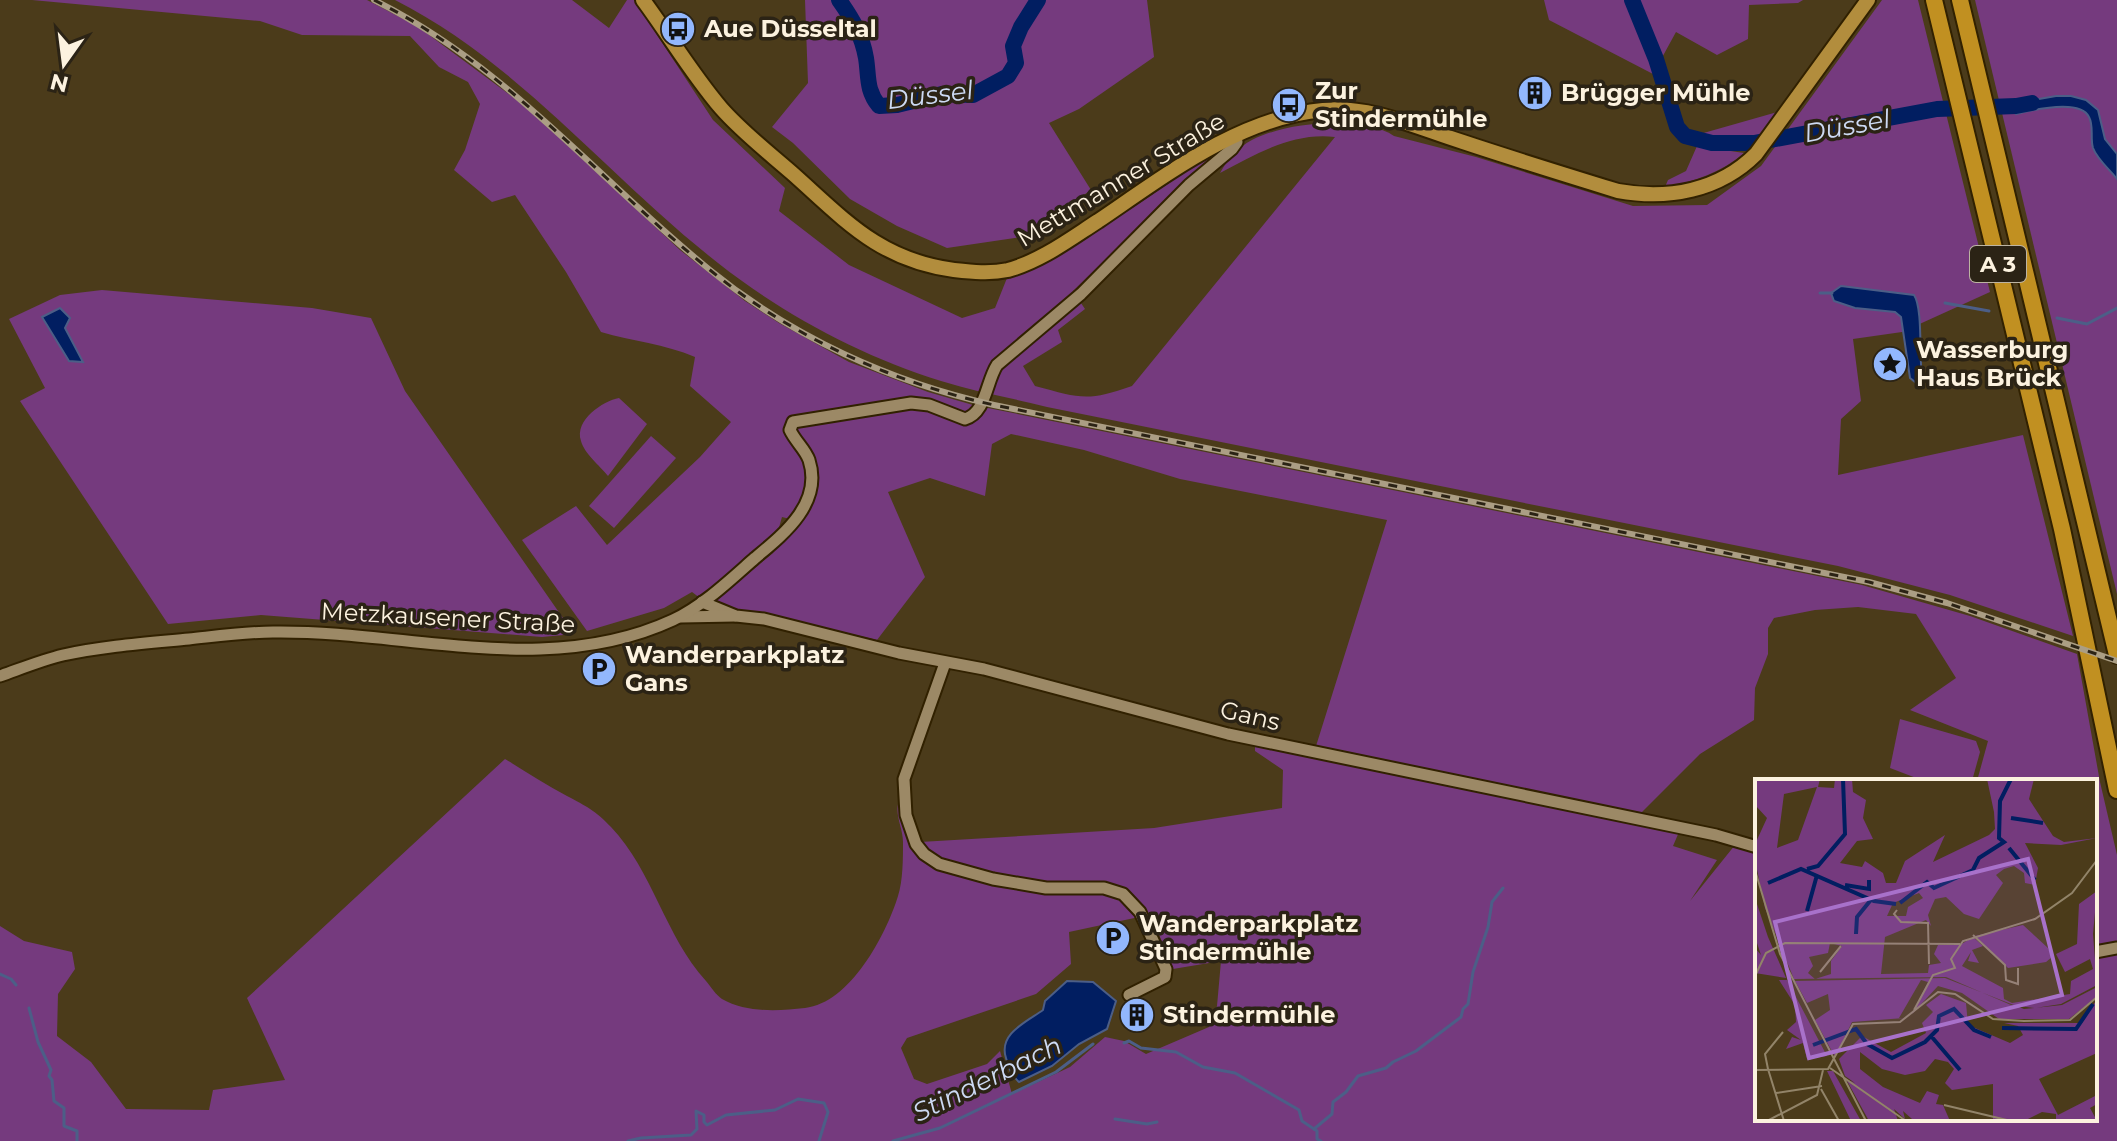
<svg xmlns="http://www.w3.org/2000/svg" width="2117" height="1141" font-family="Montserrat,sans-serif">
<rect width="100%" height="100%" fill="#4b3b1a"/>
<g fill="#753a7e" fill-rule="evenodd">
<path d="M32,0H367L417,26L529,109L680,250L745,301L779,323L849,362L928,392L973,405L1862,585L1970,616L2077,654L2100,782L2117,855V1141H0V926L24,941L72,952L75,969L58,994L57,1036L91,1062L126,1109L209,1110L213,1090L285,1080L247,998L505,759C525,771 546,785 567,796C586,806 596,811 611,827C653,871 665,936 706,981C711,987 716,995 722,999C747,1013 778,1011 805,1008C850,1003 886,935 898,896C903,881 903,858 903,842C903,828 894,814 899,801L910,846L926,861L966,877L1028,892L1077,894L1105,892L1117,897L1139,917L1069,932L1071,964L1036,994L907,1038L901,1048L914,1079L927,1084L987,1064L1000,1051L1012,1094L1070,1067L1105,1037L1124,1041L1146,1054L1209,1027L1217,1006L1221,961L1173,969C1162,944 1154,912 1131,895C1122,888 1100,890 1089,889C1037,883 957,881 920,842L1154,828L1282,808L1283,770L1255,751V746L1302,754L1316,746L1387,520L1180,479L1084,450L1011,434L992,444L985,496L930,478L888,492L925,577L877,640L763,613L736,610L716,600L773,553L798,521L782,517L778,531L700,598L692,592L664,608L587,631L522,540L576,506L607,545L700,457L731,422L690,386L695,357C665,344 632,341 601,332L566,272L515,195L492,202L454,170L465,150L480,104L468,82L439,67L410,36L302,35L260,21ZM1858,607L1916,614L1956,678L1910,710L1988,741L1977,781H2095V1119H1757V852L1735,845L1690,901L1717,860L1673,846L1679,832L1638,816L1700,754L1754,720L1755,688L1768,654V628L1774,618L1815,610Z"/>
<path d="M395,0H572L609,28L627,0H634L713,120L785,188L779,211L849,265L962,318L995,308L1007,278C1036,269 1059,254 1084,239C1130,211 1173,179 1219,150L1073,291L1085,309L1058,330L1062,342L1023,366L1035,386C1080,398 1087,402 1132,386L1335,137C1293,132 1256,154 1220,173C1226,162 1234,152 1244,145C1275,122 1363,114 1394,136L1476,157L1633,206L1707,205L1761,166L1882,0H1918L1990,292L1902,332L1853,339L1861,401L1841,419L1838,475L2023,435L2073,636L1950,595L1838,566L1047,407C1012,398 976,392 941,381C861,356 784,315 718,263C608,177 521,64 395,0Z"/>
<polygon points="805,0 1147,0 1154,57 1079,109 1049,123 1091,190 1022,237 947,248 897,226 850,199 793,143 772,127 808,83"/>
<polygon points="1544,0 1803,0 1798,3 1749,5 1748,39 1717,55 1676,32 1653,74 1549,20"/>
<polygon points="1975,0 2117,0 2117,594"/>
<polygon points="1784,110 1762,137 1707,137 1700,134"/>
<path d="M1697,146L1744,153C1722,172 1694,182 1665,187L1668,180L1686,171Z"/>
<polygon points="102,290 312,308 371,318 405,391 574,634 542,637 261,615 168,624 20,401 45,388 9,319 60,295"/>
<path d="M619,398L647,424L608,476C600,466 584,453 581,441C574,420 603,401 619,398Z"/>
<polygon points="651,436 676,458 614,528 589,506"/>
<polygon points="1900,719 1976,741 1980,752 1972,781 1924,781 1890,768"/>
</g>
<g fill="#011e61" stroke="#4c5e87" stroke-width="2">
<path d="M2056,96H2071L2086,100L2098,110L2105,139L2117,154V179C2110,170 2097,159 2093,148C2090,138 2094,126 2089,117C2080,98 2032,110 2016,114L2011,104Z"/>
<path d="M1841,286L1914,295C1923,308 1919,357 1922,378L1915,382L1910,378L1901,317L1895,312L1855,308L1834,301L1831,293Z"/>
<polygon points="60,308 70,318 65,328 83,362 69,361 42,317"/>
<path d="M1067,981L1093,982L1116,1001L1107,1029L1079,1044L1052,1066L1019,1082C1011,1075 1009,1068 1006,1058C998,1034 1026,1022 1043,1010L1045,1001Z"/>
</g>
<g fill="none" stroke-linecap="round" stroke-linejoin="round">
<g stroke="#4c5e87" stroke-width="3">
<polyline points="1820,293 1832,293"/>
<polyline points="1945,303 1989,311"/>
<polyline points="2057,318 2087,324 2117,308"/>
<polyline points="0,974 11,979 16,985"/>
<polyline points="29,1008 38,1042 51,1070 49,1076 52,1080 54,1101 64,1108 64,1126 77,1131 77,1141"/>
<polyline points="1124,1043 1129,1041 1141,1048 1176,1052 1203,1067 1235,1073 1299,1110 1302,1121 1317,1131 1317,1139 1321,1141"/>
<polyline points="1115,1119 1147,1124 1157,1122"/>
<polyline points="1314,1129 1332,1114 1333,1102 1346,1092 1358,1076 1386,1068 1393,1062 1416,1051 1461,1017 1463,1009 1468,1004 1473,972 1488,927 1492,902 1503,888"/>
<polyline points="628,1141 641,1138 691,1135 697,1129 696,1111 704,1115 704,1122 707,1125 726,1115 775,1110 798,1099 824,1103 828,1112 819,1141"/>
<polyline points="893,1141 940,1128 1056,1072 1093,1044"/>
</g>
<g stroke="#011e61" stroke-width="16">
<path d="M839,0C852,18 862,35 866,58C869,77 866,90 879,106L897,105L942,94L973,95L1008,76L1016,63L1013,46L1021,27L1038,0"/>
<polyline points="1632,0 1656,59 1677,127 1685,136 1712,143 1754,143 1937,109 2016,106 2032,103"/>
</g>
<g stroke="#312100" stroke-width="15">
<g id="minor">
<polyline points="702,602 736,616 764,619 899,653 984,669 1228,734 1716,835 1757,847"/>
<polyline points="681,617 735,616"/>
<polyline points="945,663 904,779 906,815 916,844 924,854 939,864 993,879 1046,888 1104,888 1123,894 1140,912 1166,969 1165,977 1129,995"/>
<path d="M0,676C20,669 42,660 63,655C104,646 147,643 189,639C217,636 245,632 273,632C406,630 546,679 673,620C703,606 730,580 755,558C784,534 823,503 809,460C805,449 795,441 790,430L793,422L911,403L929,405L965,419C986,413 986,382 997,365L1081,294L1189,185L1232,149L1237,142L1235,136"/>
<polyline points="2095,952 2117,948"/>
</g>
</g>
<g stroke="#312100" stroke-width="18">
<path id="major" d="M643,0C669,35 692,74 721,108C742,132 768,152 792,173C845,220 879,260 954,270C972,272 990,274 1008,270C1041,261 1070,239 1098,221C1166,175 1239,118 1323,110C1370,105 1418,128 1463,142C1514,159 1566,175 1618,191C1668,200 1719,191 1756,154L1868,0"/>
</g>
<g stroke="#312100" stroke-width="20">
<g id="highway">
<polyline points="1934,0 2062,529 2117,790"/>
<polyline points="1960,0 2117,655"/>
</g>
</g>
<use href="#minor" stroke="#9c8966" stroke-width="11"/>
<use href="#major" stroke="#b28d3d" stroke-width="14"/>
<use href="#highway" stroke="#c19021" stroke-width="16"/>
<g stroke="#ab9e84" stroke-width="6">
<path id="rail" d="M374,0C510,68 595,177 710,270C792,337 891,382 994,405L1869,582L1947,603L2117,661"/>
</g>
<use href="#rail" stroke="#2b2315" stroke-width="3" stroke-dasharray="9" stroke-linecap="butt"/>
</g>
<defs>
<g id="bus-disc" transform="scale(1.8)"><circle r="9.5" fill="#92b7fd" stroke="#2b2315"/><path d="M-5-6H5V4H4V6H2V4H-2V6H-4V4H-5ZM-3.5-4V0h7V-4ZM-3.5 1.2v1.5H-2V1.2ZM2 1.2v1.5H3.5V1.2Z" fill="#111"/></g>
<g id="building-disc" transform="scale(1.8)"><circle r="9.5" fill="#92b7fd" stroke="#2b2315"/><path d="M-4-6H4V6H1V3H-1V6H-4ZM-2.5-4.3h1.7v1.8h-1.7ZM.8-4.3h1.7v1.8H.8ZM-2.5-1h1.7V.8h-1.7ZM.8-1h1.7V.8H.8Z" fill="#111"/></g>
<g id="sight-disc" transform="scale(1.8)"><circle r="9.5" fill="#92b7fd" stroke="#2b2315"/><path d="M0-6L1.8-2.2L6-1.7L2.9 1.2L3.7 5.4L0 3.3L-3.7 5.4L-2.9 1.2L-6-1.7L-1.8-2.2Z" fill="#111"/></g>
<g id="parking-disc" transform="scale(1.8)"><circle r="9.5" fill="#92b7fd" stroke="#2b2315"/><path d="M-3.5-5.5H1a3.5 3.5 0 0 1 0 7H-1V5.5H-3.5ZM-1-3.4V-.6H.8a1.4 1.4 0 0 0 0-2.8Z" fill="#111"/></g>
</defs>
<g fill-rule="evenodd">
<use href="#bus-disc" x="678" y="29"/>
<use href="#building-disc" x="1535" y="93"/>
<use href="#bus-disc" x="1289" y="105"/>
<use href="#sight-disc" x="1890" y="364"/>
<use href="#parking-disc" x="599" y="669"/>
<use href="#parking-disc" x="1113" y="938"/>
<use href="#building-disc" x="1137" y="1015"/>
</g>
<g text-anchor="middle" stroke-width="7" stroke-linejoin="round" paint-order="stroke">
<rect fill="#2b2315" stroke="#bdb4a2" stroke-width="2" x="1970" y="246" width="56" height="36" rx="6"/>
<g font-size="22" font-weight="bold" fill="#fcf2df">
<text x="1998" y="272">A 3</text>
</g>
<g font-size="24" font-weight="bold" fill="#fcf2df" stroke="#2b2315" text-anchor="start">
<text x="704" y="37">Aue Düsseltal</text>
<text x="1315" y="99">Zur<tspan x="1315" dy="28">Stindermühle</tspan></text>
<text x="1561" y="101">Brügger Mühle</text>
<text x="1916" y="358">Wasserburg<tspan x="1916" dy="28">Haus Brück</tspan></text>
<text x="625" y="663">Wanderparkplatz<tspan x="625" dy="28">Gans</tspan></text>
<text x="1139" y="932">Wanderparkplatz<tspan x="1139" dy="28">Stindermühle</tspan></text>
<text x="1163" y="1023">Stindermühle</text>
</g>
<g font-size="24" fill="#fcf2df" stroke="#2b2315">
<text transform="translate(1121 180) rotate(-31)" y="8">Mettmanner Straße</text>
<text transform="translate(448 618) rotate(3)" y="8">Metzkausener Straße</text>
<text transform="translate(1250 716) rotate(13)" y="8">Gans</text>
</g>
<g font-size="26" font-style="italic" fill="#cddaf3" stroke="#2b2315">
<text transform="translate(930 95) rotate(-7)" y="9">Düssel</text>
<text transform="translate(1847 126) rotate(-10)" y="9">Düssel</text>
<text transform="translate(987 1079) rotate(-26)" y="9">Stinderbach</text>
</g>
</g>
<g transform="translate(1755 779)">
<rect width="342" height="342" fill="#4b3b1a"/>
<path d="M0,0H65L63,8L79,9L80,0H97L98,13L111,21L108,39L118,60L102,62L85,84L107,88L110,82L128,94L131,104H141L150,82L190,56L178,83L234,56L240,50L239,33L232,0H279L274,20L298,57L309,63L342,59L306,66L270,64L283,89L280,106L270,104L269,94L259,87L249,90L241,96L248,104L224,140L209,135L191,118L180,120L173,136L176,147L171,141L130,158L126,195L173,194L174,186L186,184L179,175L183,166H205L218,158L228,167L217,171L224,184L213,182L216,173L207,187L248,209L249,220L257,224L315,215L316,202L338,190L335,180L310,193L301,175L322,165L324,125L342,112L338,155L342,206L306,225L280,229L256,226L191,198L39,200L10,129L0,81L1,63L12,39L1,27ZM62,8L43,61L22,69L29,15ZM164,114L168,119L153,128L151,137H132L138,124ZM75,164L87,167L76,182V195L60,200L53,194L58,187L54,178L73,174ZM0,119L13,158L31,199L0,194V169L6,176L0,158ZM268,146L293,169L297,178L291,183L253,189L220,157ZM190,199L269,230L307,226L342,208V218L314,240H244L207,214L183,207L157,235L173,203L166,201L144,239H149L97,243L80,278L60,241L75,231L73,215L52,224L40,202ZM24,201H32L72,277L52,280L48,264L31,270L37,258L46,261L32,251L41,243L40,226ZM186,215L211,224L213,246L255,264L268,256L263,247L249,244H327L342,220V274L284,300L303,336L342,316V325L335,329L341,340L301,342V335L287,333L269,342H238V305L197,311L190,304L199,290L193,283L180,280L170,292L150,296L127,290L105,273V290L128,308L165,324L172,312L184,316L181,325L188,326L195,342L157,340L148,332L150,340L139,330L143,342H114L91,300L100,304L90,297L84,280L107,257L136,273L171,254L167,244L178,233L171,226ZM72,292H78L106,342H96Z" fill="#753a7e" fill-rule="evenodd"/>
<path fill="none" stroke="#011e61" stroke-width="4" d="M256,39L288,44M254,69L280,101M52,90L63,87L90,55L88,0M13,104L46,90L119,122L141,125M90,106L114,110V101M145,124L172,103L179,109L218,91L224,79L249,63L244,59L245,22L256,0M52,132L62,96M101,155L102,138L115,122M247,249L321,250L338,225M176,257L205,291M58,266L101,250L112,265L137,279L170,263L182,251L184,237L199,230L219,251L236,258"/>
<path fill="none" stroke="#928469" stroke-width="2" d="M0,91L25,175L111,342M142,131L139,135L146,143L173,144L174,185M218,156L250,186L251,201L263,205V189M65,193L86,167M0,197L11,174L30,164L205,165M159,231L178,196L200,189L196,180L208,162L280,140L317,114L342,81M75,289L151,342M13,290L10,275L28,253M13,290L29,342M0,291L73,290L98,245L145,243L183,213L200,215L238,240L269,242L315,241L342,218M66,310L84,342M21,314L67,307M189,326L256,342M12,342L62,316L68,291"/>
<path fill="#a871ca" fill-opacity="0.15" stroke="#a871ca" stroke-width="4" d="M273,80L307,216L54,279L20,143Z"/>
<rect width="342" height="342" fill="none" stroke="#fcf2df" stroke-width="4"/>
</g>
<g transform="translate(64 64) rotate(194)" stroke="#2b2315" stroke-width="6" paint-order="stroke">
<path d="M0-6L14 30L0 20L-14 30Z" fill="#fcf2df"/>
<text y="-12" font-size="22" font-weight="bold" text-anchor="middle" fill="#fcf2df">N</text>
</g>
</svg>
